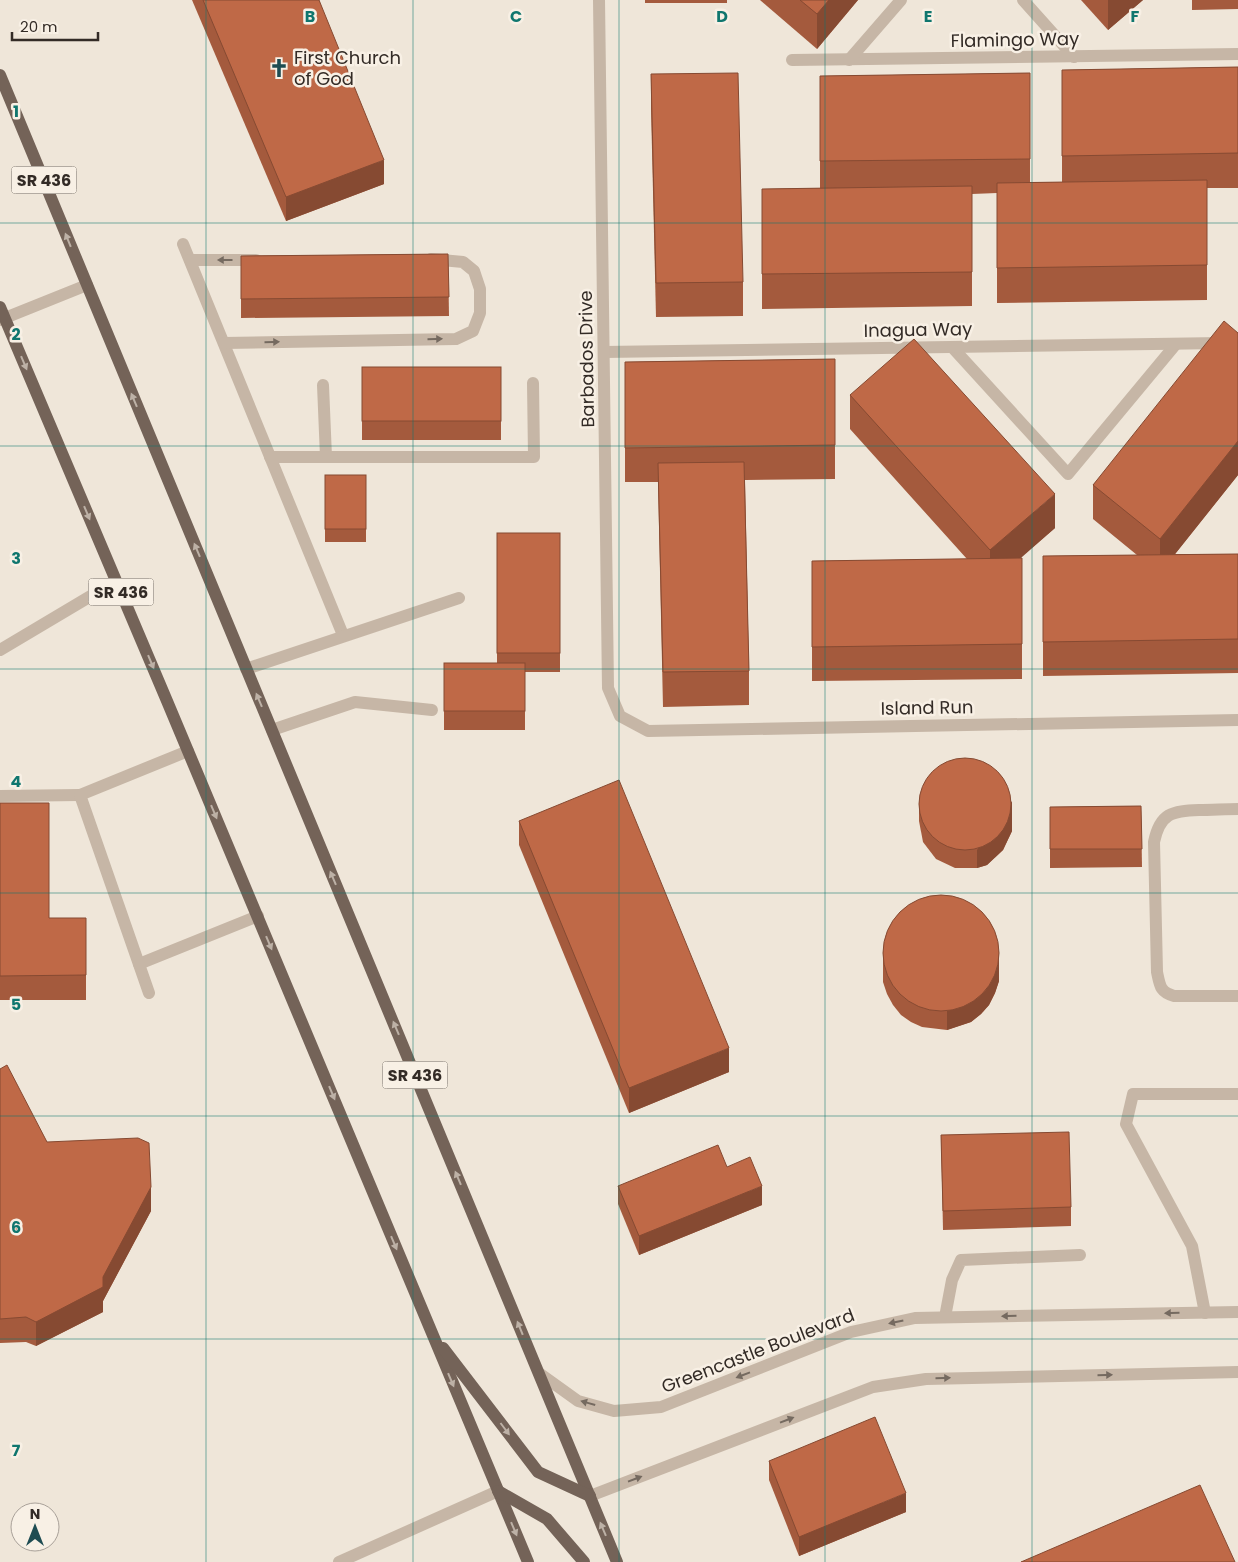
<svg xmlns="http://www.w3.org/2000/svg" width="1238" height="1562" font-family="Poppins,sans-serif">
<rect width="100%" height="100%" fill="#efe6d9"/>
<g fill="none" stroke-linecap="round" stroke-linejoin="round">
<g stroke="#c6b6a6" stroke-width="12">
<polyline points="1023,0 1074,57"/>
<polyline points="792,60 1238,54"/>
<polyline points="849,60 901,0"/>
<polyline points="183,244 343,635"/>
<polyline points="190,260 256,260"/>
<polyline points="224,343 456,339 473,331 480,313 480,289 474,271 463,262 431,259"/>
<polyline points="952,347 1068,474 1176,344"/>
<polyline points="604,352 1222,343"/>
<polyline points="323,385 326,457"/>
<polyline points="270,457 534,457 533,383"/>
<polyline points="0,650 116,581"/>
<polyline points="246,669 459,598"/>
<polyline points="272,730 355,702 432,710"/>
<polyline points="0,796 80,795"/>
<path d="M1238,809C1225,809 1212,810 1199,810C1172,811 1160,813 1154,842L1157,972C1160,986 1160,992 1174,996H1238"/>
<polyline points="139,964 258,916"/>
<polyline points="149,993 80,795 188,751"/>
<polyline points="1205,1313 1192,1246 1126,1124 1133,1094 1237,1094"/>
<polyline points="945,1317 952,1280 961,1260 1080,1255"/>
</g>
<g stroke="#c6b6a6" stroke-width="12">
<polyline points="599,0 608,688 620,716 648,731 1238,720"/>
<polyline points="0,320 87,285"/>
<polyline points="539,1373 578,1401 614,1411 661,1407 851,1332 915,1318 1238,1312"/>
<polyline points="590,1496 873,1387 926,1379 1238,1372"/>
<polyline points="339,1562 498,1491"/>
</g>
<g stroke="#746358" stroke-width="12">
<polyline points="0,75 617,1562"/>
<polyline points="0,307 167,701 528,1562"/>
<polyline points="443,1348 538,1472 590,1496"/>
<polyline points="498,1491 547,1519 584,1562"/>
</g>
</g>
<g fill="#a45a3d">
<polygon points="192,0 319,0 384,184 286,221"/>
<rect x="645" y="0" width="82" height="3"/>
<polygon points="760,0 858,0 817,49"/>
<polygon points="1081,0 1143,0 1108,30"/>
<polygon points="1192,0 1238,0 1238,9 1192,10"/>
<polygon points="1238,67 1238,188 1207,188 1207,300 997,303 997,193 972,194 972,306 762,309 762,189 820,188 820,76 1030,73 1030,182 1062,182 1062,70"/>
<polygon points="651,74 743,282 743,316 656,317 651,108"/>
<polygon points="448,254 449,316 241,318 241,256"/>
<polygon points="1238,333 1238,475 1175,554 1238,554 1238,673 1043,676 1043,556 1137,555 1093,519 1093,485"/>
<polygon points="835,359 835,479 745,480 749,671 749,705 663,707 658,482 625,482 625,362"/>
<rect x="362" y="367" width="139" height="73"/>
<polygon points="850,395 1055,528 1020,558 1022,558 1022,679 812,681 812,561 967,559 850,429"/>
<rect x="325" y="475" width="41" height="67"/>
<polygon points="497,533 560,533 560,672 525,672 525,730 444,730 444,663 497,663"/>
<polygon points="919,802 1012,820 1012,831 1003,850 987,865 977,868 955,868 936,859 923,842 919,821"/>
<polygon points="0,803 49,918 86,918 86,1000 0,1000"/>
<polygon points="1141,806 1142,867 1050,868 1050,807"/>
<polygon points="519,821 729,1072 629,1113 519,845"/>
<polygon points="883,951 999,969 999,981 995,993 989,1005 981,1014 971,1022 947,1030 922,1027 911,1022 901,1015 893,1005 887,994 883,982"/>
<polygon points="0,1069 47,1142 151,1211 103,1301 103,1312 36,1346 26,1342 0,1343"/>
<polygon points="941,1135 1071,1207 1071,1226 943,1230"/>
<polygon points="727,1167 762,1205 639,1255 618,1204 618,1186"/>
<polygon points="769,1461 906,1512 799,1556 769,1480"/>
</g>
<g fill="#864a32">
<polygon points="829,0 858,0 817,49 817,14"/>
<polygon points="1108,0 1143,0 1108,30"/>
<polygon points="384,160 384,184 286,221 286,197"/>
<polygon points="1238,441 1238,475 1160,573 1160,539"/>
<polygon points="1055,494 1055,528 990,585 990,550"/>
<polygon points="1012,801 1012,831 1003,850 987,865 977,868 977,850"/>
<polygon points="999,950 999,981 995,993 989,1005 981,1014 971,1022 947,1030 947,1011"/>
<polygon points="729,1048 729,1072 629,1113 629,1088"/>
<polygon points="762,1186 762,1205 639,1255 639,1236"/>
<polygon points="151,1187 151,1211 103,1301 103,1312 36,1346 36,1322"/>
<polygon points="906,1493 906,1512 799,1556 799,1537"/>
</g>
<g fill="#bf6947" stroke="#864a32">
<polygon points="203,0 319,0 384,160 286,197"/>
<polygon points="800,0 829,0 817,14"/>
<polygon points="1238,67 1238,153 1062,156 1062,70"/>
<polygon points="738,73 743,282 656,283 651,74"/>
<polygon points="1030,73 1030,159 820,161 820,76"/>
<polygon points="1207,180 1207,265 997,268 997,183"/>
<polygon points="972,186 972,272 762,274 762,189"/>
<polygon points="448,254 449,297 241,299 241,256"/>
<polygon points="1224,321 1238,333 1238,441 1160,539 1093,485"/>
<polygon points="914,339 1055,494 990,550 850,395"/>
<polygon points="835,359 835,445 625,448 625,362"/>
<rect x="362" y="367" width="139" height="54"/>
<polygon points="744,462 749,671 663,672 658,463"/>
<rect x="325" y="475" width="41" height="54"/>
<rect x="497" y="533" width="63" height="120"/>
<polygon points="1238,554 1238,639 1043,642 1043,556"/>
<polygon points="1022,558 1022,644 812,647 812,561"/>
<rect x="444" y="663" width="81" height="48"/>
<circle cx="965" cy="804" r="46"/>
<polygon points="619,780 729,1048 629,1088 519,821"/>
<polygon points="0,803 49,803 49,918 86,918 86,975 0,976"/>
<polygon points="1141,806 1142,849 1050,849 1050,807"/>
<circle cx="941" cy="953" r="58"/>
<polygon points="7,1065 47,1142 138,1138 149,1143 151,1187 103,1277 103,1287 36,1322 26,1317 0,1319 0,1069"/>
<polygon points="1069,1132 1071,1207 943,1211 941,1135"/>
<polygon points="718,1145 727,1167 750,1157 762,1186 639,1236 618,1186"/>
<polygon points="875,1417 906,1493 799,1537 769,1461"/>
<polygon points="1200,1485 1235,1562 1021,1562"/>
</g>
<defs><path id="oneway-solid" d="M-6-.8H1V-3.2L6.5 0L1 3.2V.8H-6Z" transform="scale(1.25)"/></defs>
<g fill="#bdb1a6">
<use href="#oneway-solid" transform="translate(68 240) rotate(-112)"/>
<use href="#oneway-solid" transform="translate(24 363) rotate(67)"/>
<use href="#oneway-solid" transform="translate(134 400) rotate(-113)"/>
<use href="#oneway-solid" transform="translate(87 513) rotate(67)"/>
<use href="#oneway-solid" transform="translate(197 550) rotate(-113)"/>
<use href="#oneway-solid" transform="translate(151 662) rotate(67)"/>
<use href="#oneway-solid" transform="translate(259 700) rotate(-113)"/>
<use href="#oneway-solid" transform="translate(214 812) rotate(67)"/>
<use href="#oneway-solid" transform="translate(333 878) rotate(-113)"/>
<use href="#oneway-solid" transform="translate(269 943) rotate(67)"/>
<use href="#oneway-solid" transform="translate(396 1028) rotate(-113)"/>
<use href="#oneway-solid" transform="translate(332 1093) rotate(67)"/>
<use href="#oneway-solid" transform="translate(458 1178) rotate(-113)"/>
<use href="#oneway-solid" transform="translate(394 1243) rotate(67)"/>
<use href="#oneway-solid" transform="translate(520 1328) rotate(-112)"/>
<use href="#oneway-solid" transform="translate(451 1380) rotate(67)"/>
<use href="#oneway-solid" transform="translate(505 1429) rotate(53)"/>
<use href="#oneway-solid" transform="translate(514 1529) rotate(67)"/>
<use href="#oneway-solid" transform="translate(603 1529) rotate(-113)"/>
</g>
<g fill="#756a60">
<use href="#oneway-solid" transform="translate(225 260) rotate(180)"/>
<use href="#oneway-solid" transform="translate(435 339) rotate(-1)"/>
<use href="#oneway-solid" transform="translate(272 342) rotate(-1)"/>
<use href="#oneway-solid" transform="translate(1172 1313) rotate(179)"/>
<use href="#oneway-solid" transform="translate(1009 1316) rotate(179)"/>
<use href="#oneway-solid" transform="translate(896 1322) rotate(168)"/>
<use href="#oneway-solid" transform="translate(743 1375) rotate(159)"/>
<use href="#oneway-solid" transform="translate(1105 1375) rotate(-1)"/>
<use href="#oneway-solid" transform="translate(943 1378) rotate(-1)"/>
<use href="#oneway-solid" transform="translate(588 1403) rotate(-164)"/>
<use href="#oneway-solid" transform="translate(787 1420) rotate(-21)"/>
<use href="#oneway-solid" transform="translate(635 1479) rotate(-21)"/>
</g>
<path fill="none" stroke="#0f766e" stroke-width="1" stroke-opacity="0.55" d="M206,0V1562M413,0V1562M619,0V1562M825,0V1562M1032,0V1562M0,223H1238M0,446H1238M0,669H1238M0,893H1238M0,1116H1238M0,1339H1238"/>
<defs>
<g id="church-bare" transform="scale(1.5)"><path d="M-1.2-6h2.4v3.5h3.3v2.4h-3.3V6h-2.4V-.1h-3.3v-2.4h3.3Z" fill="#1e4c52" stroke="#f8f0e5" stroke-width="2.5" paint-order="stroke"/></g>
</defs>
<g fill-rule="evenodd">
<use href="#church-bare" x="279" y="68"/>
</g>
<g text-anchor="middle" stroke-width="5" stroke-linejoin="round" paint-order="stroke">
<g fill="#f8f0e5" stroke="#6e665f" stroke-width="1">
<rect x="11.5" y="166.5" width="65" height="27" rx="4"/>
<rect x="88.5" y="578.5" width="65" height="27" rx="4"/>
<rect x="382.5" y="1061.5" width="65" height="27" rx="4"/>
</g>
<g font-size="16" font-weight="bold" fill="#332b26">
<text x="44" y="186">SR 436</text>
<text x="121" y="598">SR 436</text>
<text x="415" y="1081">SR 436</text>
</g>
<g font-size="18" fill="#332b26" stroke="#f8f0e5">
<text transform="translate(1015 40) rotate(-1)" y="6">Flamingo Way</text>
<text transform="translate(918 330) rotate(-1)" y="6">Inagua Way</text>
<text transform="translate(587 359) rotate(-91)" y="6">Barbados Drive</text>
<text transform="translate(927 708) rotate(-1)" y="6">Island Run</text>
<text transform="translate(758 1351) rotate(-21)" y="6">Greencastle Boulevard</text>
</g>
<g font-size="18" fill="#332b26" stroke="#f8f0e5" text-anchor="start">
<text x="294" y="64">First Church<tspan x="294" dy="21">of God</tspan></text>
</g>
</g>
<g font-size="16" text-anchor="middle" font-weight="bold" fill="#0f766e" stroke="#f8f0e5" stroke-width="5" stroke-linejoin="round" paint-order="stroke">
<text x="310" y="22">B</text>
<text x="516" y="22">C</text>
<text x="722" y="22">D</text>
<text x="928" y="22">E</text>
<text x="1135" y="22">F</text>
<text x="16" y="117">1</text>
<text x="16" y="340">2</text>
<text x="16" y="564">3</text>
<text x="16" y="787">4</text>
<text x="16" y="1010">5</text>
<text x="16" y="1233">6</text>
<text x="16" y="1456">7</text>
</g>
<g transform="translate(35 1527)"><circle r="24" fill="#f8f0e5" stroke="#a9a199"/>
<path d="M0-4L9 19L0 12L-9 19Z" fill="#1e4c52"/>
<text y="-8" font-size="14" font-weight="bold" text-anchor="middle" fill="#332b26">N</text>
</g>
<path d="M12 32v8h86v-8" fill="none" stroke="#332b26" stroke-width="2.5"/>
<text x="20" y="32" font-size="15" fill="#332b26" stroke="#f8f0e5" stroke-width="4" paint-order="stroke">20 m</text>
</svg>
